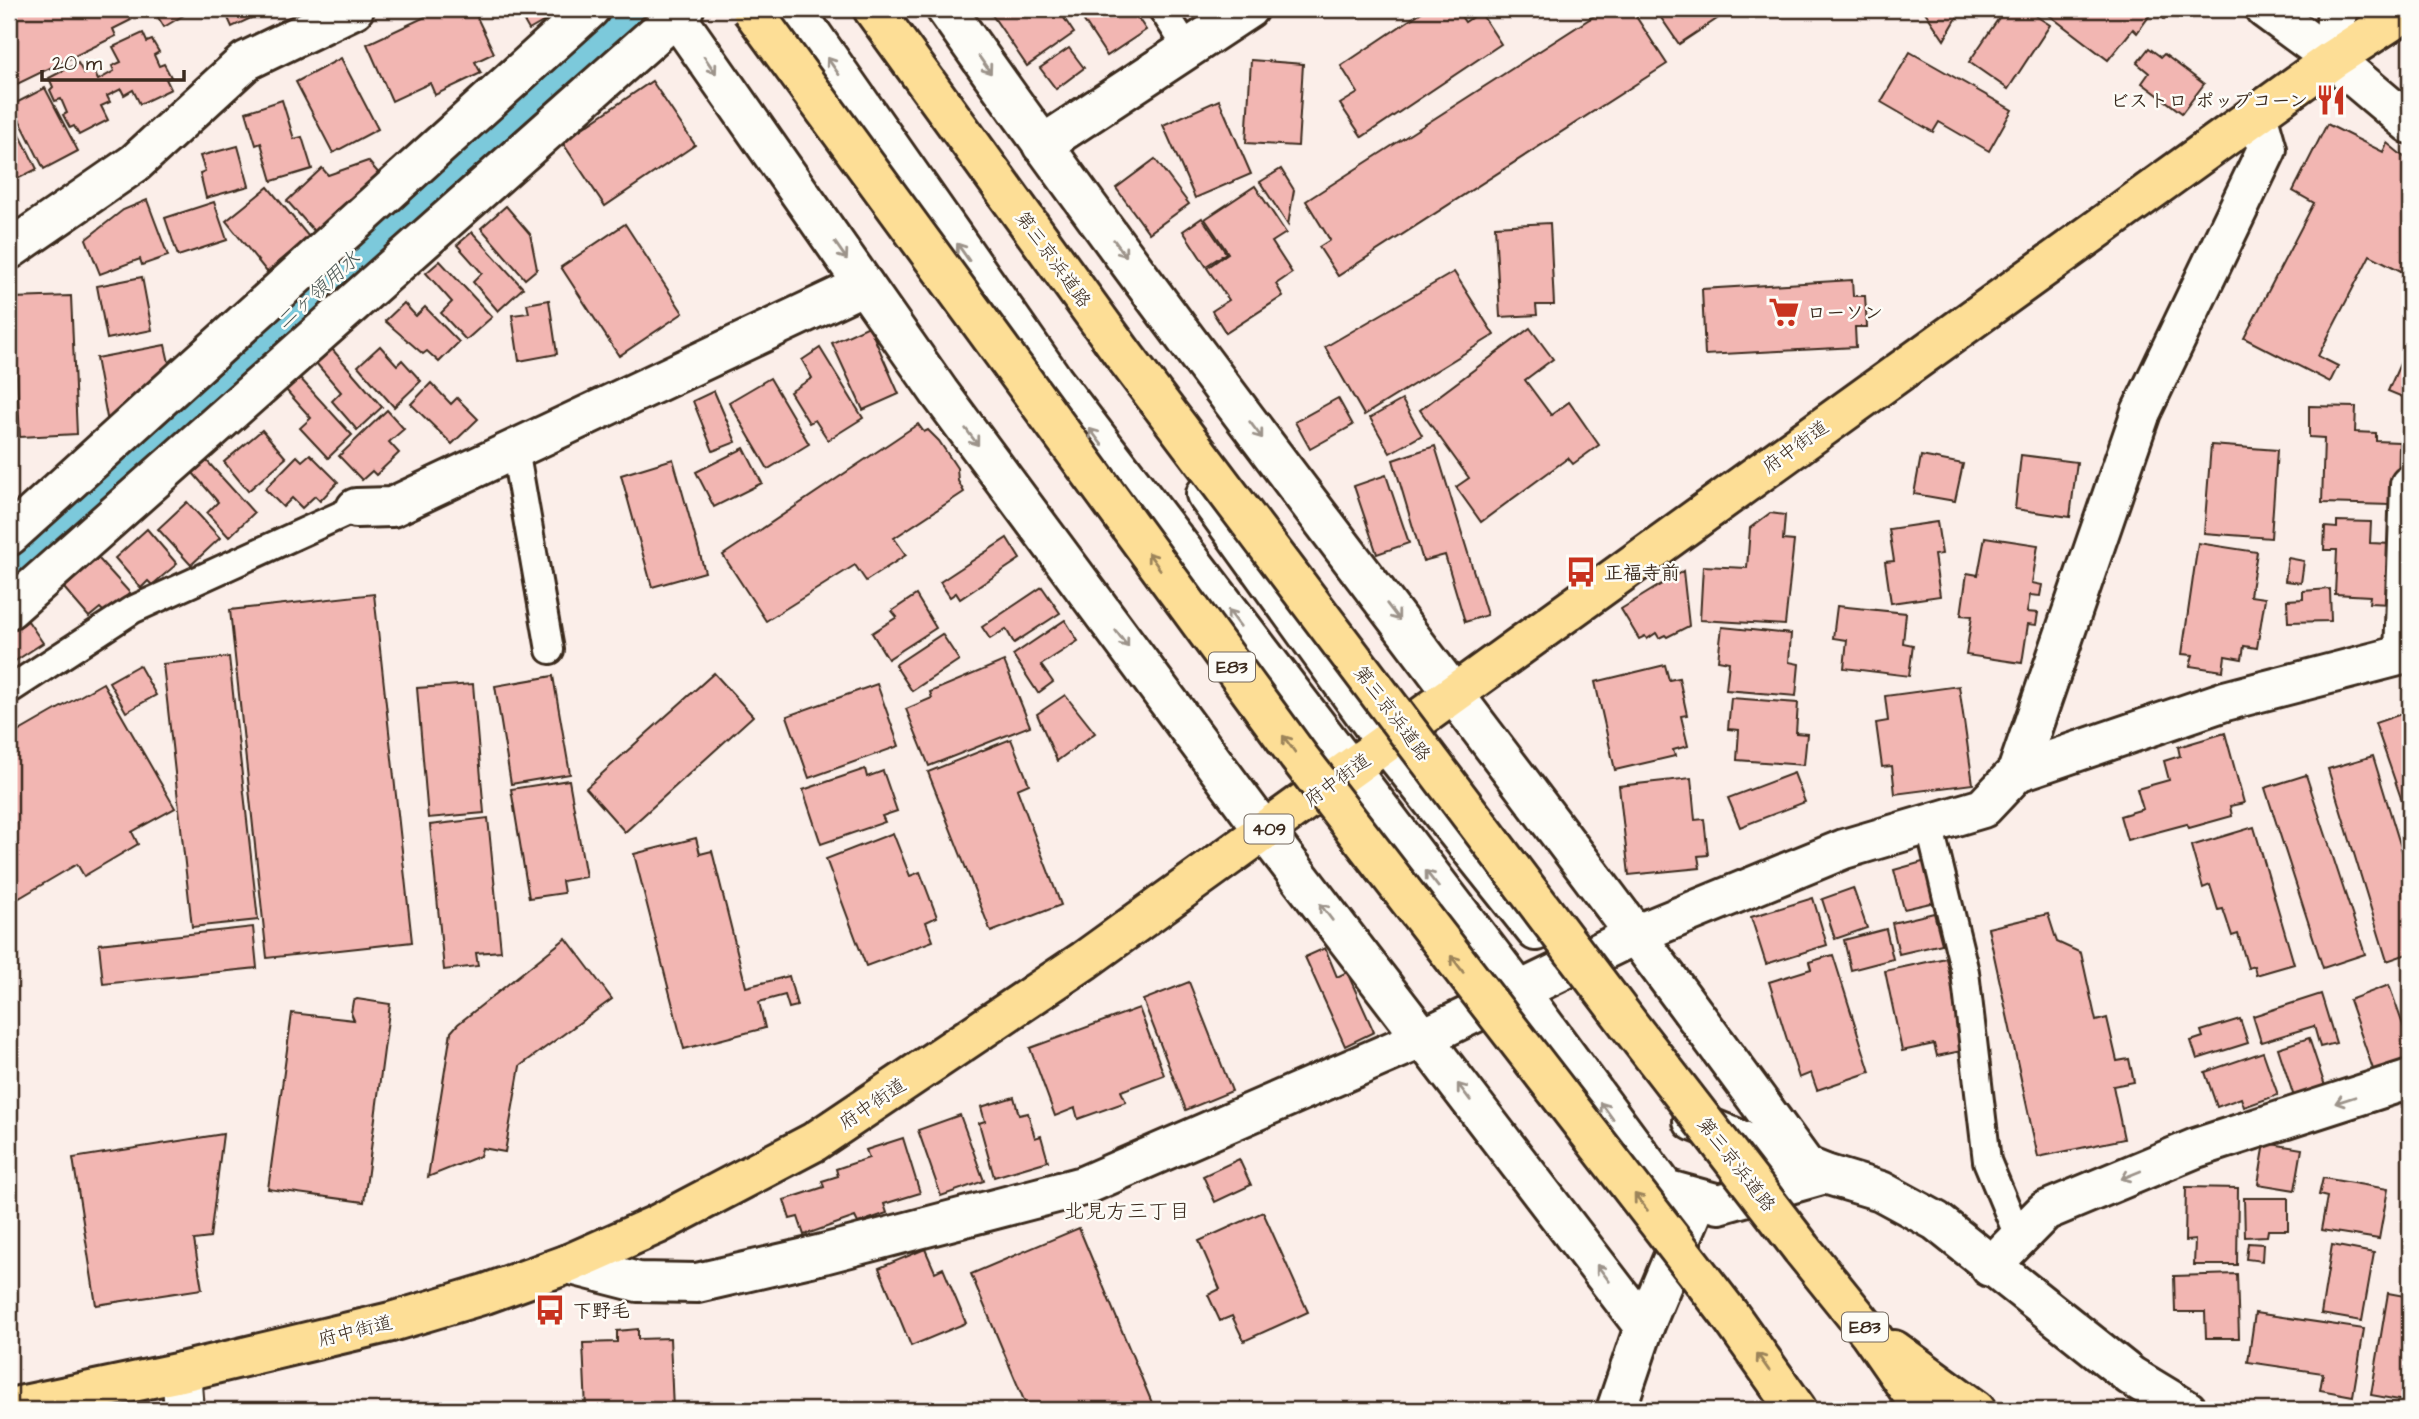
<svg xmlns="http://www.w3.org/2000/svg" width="2419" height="1419" font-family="'Architects Daughter','Klee One',sans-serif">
<rect width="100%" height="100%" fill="#fbeee9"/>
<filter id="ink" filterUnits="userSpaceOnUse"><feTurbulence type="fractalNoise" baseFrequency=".0143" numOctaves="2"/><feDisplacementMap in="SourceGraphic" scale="14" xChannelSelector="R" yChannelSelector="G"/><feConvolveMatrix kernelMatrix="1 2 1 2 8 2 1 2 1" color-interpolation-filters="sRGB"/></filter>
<g filter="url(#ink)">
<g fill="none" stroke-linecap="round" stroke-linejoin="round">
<polyline stroke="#7cc9db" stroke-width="86" points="9,571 627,9"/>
</g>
<g fill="#f2b6b2" stroke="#3b2a1e" stroke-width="2">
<polygon points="9,9 125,9 131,20 113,29 116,36 9,88"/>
<polygon points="153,9 194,9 164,27"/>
<polygon points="224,9 251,9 247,10 251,18 232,27"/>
<polygon points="442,9 473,9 494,53 475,62 481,73 435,95 430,83 392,101 367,44"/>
<polygon points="517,9 558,9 560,12 529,30"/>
<polygon points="988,9 1058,9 1074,33 1027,66"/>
<polygon points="1075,9 1094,9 1081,18"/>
<polygon points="1102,9 1121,9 1123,12 1132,9 1146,30 1107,56 1084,21"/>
<polygon points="1426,9 1456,9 1465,22 1480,12 1501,44 1362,137 1340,104 1358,93 1341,66"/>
<polygon points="1605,9 1631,9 1667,64 1338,276 1319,247 1330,240 1306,201"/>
<polygon points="1655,9 1732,9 1679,44"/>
<polygon points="1923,9 1962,9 1944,40"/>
<polygon points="2005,9 2025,9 2050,25 2008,89 1969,62"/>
<polygon points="2041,9 2172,9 2164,19 2153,11 2137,33 2133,29 2108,60"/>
<polygon points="143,33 147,42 152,40 159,52 154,55 159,66 164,64 171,77 166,79 171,89 140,104 133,90 124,95 121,89 107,96 110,102 101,106 108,120 79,135 74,126 70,128 63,115 67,113 61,99 55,101 50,90 53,87 49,78 78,63 84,74 93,69 98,80 114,71 112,66 121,62 113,47"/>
<polygon points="1069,48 1084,68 1056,89 1040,68"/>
<polygon points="2149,48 2161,57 2164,54 2204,84 2182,113 2142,83 2149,73 2137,63"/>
<polygon points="1910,52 2012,110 1989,151 1939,122 1933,132 1881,102"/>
<polygon points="341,58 378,129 333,153 296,82"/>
<polygon points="1251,60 1303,64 1298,146 1246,143"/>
<polygon points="652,81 695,145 605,206 562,142"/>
<polygon points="45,88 78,151 44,169 12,105"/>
<polygon points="282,100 294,139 302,137 312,169 272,181 261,143 256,145 246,112"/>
<polygon points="1219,100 1251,174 1195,198 1163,125"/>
<polygon points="9,113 37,169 11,182 9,177"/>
<polygon points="2327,124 2383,152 2387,143 2410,162 2410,267 2407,274 2370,255 2318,356 2338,366 2330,382 2244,338 2314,203 2293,191"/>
<polygon points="238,146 249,186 206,198 200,173 205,171 200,156"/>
<polygon points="1155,159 1189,204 1149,233 1116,188"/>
<polygon points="368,161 381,176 317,234 287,201 322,168 328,175"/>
<polygon points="1281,169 1294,190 1288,225 1260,182"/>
<polygon points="1255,186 1286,233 1272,242 1292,273 1276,284 1283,296 1226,333 1212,311 1229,300 1207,268 1228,253 1205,219"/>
<polygon points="268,187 309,237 267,272 226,221"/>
<polygon points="147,200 168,256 142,265 140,259 100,274 86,239 123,210"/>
<polygon points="214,202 227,240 178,256 165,218"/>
<polygon points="506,206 530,234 537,269 525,279 481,228"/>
<polygon points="1202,218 1226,253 1206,266 1183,231"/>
<polygon points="1550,223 1554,305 1536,305 1537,315 1500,317 1495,226"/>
<polygon points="625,224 683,313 619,356 561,267"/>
<polygon points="472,232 523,288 498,311 473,282 482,273 457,245"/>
<polygon points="440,261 492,317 466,340 441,313 452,302 426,273"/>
<polygon points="1454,272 1494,335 1364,415 1325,347"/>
<polygon points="142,277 152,330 107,339 97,286"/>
<polygon points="1852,280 1853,296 1865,296 1867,327 1855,327 1856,347 1705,355 1702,289"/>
<polygon points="71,296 77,434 20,437 13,298"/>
<polygon points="549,300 557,354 519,361 512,315 529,313 527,304"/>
<polygon points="404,303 416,316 425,307 459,342 439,362 427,351 423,354 385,321"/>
<polygon points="869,326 899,394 863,410 832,343"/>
<polygon points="1530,328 1553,359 1525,380 1551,415 1569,402 1599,445 1573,464 1568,458 1481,522 1456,487 1469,478 1420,410"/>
<polygon points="2410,341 2410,400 2388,391"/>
<polygon points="165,345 170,367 108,423 96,358"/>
<polygon points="380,346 397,365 402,360 421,381 394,407 358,366"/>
<polygon points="820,348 863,418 828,440 815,420 809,423 790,392 812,378 802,360"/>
<polygon points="332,349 382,407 357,430 332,401 341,392 316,363"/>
<polygon points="299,377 352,435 328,458 300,428 311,418 286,390"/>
<polygon points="770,378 809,444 768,469 729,402"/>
<polygon points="431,383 451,404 457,398 478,419 452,444 411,404"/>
<polygon points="714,391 736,442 713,451 693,401"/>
<polygon points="1338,398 1353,425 1310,449 1295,422"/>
<polygon points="1402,400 1422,435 1390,453 1370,418"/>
<polygon points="2309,406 2356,407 2355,432 2376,433 2376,441 2399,442 2398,493 2391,505 2322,503 2324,438 2309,437"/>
<polygon points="387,410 404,429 389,442 399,453 376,475 372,471 362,480 339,456"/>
<polygon points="918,424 924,432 928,430 939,441 957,468 958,481 964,492 894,538 906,555 866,581 855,565 766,621 723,555"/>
<polygon points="262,430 286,458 248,491 224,462"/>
<polygon points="2211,445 2277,450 2271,538 2204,533"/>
<polygon points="1435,446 1487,615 1465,622 1445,555 1423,561 1393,460"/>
<polygon points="744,448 762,483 714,507 696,472"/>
<polygon points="310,454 338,482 320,501 315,496 302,508 292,498 283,507 265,489 297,456 302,461"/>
<polygon points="2021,455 2077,462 2070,517 2015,509"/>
<polygon points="1921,456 1963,464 1955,501 1914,494"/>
<polygon points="673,459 705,572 652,587 621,475"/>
<polygon points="207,461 254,513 229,537 207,513 218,502 193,473"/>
<polygon points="1386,475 1409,543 1377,554 1354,486"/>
<polygon points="187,502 220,538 191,565 158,529"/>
<polygon points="1770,513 1785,515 1783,540 1794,541 1785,625 1700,620 1703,566 1747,568 1750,528"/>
<polygon points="2337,521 2371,522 2370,543 2393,544 2391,604 2369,603 2370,596 2335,594 2337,550 2324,550 2325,527 2337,528"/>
<polygon points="1937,522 1942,554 1934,555 1940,596 1891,603 1885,562 1894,561 1889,529"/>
<polygon points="147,529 177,564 152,585 148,581 141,588 115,558"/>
<polygon points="1985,537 2038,545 2032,583 2042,585 2040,596 2030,595 2027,612 2038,613 2036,625 2028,624 2022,663 1966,655 1972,616 1961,615 1967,573 1978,575"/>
<polygon points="1007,538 1020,559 960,599 956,593 950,597 940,582"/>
<polygon points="2198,543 2257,552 2250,596 2265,598 2257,648 2244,646 2242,659 2225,656 2223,671 2190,666 2193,655 2182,654"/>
<polygon points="98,558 130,593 106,614 100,608 89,617 64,588"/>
<polygon points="2288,558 2304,561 2301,583 2285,581"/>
<polygon points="1683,571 1689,626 1667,637 1665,635 1659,638 1656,633 1647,639 1645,636 1639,639 1621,609"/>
<polygon points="1042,587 1060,613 1014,643 1006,629 990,639 982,627"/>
<polygon points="2330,589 2331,621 2288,622 2287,600 2303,599 2303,591"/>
<polygon points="374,594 412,942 267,958 230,610"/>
<polygon points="916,595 936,628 888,659 872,633 897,617 892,611"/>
<polygon points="1837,606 1906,613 1903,643 1913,645 1909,676 1844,668 1847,640 1833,638"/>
<polygon points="1065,620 1078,641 1041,665 1053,682 1038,693 1013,655"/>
<polygon points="28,621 43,643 9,665 9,634"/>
<polygon points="1722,627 1791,634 1789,662 1799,664 1796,696 1726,690 1729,662 1718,660"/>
<polygon points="942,634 959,660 912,691 895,665"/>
<polygon points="229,657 258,920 192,927 163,664"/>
<polygon points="1004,661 1030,726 929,766 906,709 932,698 930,692"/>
<polygon points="139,665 156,695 126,712 109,682"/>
<polygon points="1665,665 1669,680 1679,678 1687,715 1681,716 1688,746 1673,750 1675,756 1615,770 1595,682"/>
<polygon points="714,673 753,716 625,832 586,788"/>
<polygon points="553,676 570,774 511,784 495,686"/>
<polygon points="103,683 175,808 132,832 138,844 84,876 77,864 9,904 9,737"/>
<polygon points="473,684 484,813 428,818 417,688"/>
<polygon points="877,684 899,746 809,778 787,716"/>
<polygon points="1959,686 1973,784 1895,794 1892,766 1882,767 1876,723 1888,721 1885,696"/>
<polygon points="1065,695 1095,733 1057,761 1037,714"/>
<polygon points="1731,698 1798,703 1796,733 1807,734 1804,765 1737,760 1739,730 1728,729"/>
<polygon points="2410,711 2410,798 2402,801 2375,723"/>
<polygon points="2225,733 2244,803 2230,806 2232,816 2189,828 2187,824 2127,840 2120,816 2143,809 2137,789 2169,780 2164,761 2180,756 2178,747"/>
<polygon points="1011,739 1029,784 1017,789 1061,905 991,932 928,772"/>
<polygon points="2373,756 2410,877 2410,953 2387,961 2328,769"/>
<polygon points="865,769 867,777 883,771 897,811 882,816 885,822 821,844 803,790"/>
<polygon points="1794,773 1805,802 1740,827 1728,798"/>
<polygon points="2306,775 2365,954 2323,968 2265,788"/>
<polygon points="1691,778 1695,820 1704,819 1708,855 1698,856 1700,868 1629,875 1619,786"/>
<polygon points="569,780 586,877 562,881 564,893 529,898 511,789"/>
<polygon points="488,818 501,951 476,953 478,966 444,970 430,825"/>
<polygon points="2254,827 2294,964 2256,975 2254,966 2248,968 2238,934 2232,936 2223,909 2218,910 2210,885 2203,888 2191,846"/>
<polygon points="893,833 910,876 920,872 937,917 926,922 933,941 866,966 826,859"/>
<polygon points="696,838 700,854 712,851 746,987 789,976 797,1006 789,1008 785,995 759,1002 765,1028 684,1049 634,854"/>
<polygon points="1926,861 1935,902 1904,909 1894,870"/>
<polygon points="1853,888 1867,928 1835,939 1822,899"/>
<polygon points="1813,898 1827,945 1766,964 1751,917"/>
<polygon points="1934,913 1942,944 1899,954 1892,923"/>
<polygon points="2048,914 2057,942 2081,953 2096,1021 2107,1018 2117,1061 2129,1059 2134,1082 2113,1086 2124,1139 2038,1157 1988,928"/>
<polygon points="253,927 257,968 103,984 99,944"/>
<polygon points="1886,929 1893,959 1851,970 1844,940"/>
<polygon points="566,938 612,999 520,1066 505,1152 482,1148 480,1156 428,1177 451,1032 458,1024"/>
<polygon points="1325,948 1337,977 1347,972 1374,1032 1345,1046 1305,957"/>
<polygon points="1833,955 1870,1072 1817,1090 1811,1073 1799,1078 1769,982 1811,969 1809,962"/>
<polygon points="1946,958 1966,1050 1937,1056 1934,1044 1902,1051 1885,971"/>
<polygon points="1189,982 1232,1091 1186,1110 1143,1000"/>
<polygon points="2389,985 2410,1045 2410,1060 2374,1072 2349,1000"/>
<polygon points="2321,994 2336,1043 2320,1047 2314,1026 2261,1042 2253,1016"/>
<polygon points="357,999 390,1004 364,1202 268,1189 292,1013 354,1020 351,1013 353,1001"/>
<polygon points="1139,1008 1164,1075 1121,1091 1126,1102 1078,1119 1075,1108 1055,1116 1030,1048"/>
<polygon points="2240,1019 2248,1043 2197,1059 2191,1041 2203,1037 2201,1031"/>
<polygon points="2309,1038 2325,1086 2294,1097 2278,1048"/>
<polygon points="2263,1052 2278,1095 2244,1107 2241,1098 2217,1107 2205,1072"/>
<polygon points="1014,1097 1019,1115 1028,1113 1035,1138 1041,1136 1048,1161 994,1177 979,1123 985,1121 981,1107"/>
<polygon points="960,1115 984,1181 941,1196 918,1130"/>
<polygon points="223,1134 210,1238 194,1240 202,1289 96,1305 73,1158"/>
<polygon points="903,1138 920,1193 884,1204 887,1213 858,1223 855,1217 804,1235 798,1217 790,1219 784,1200 824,1187 822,1181 838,1176 836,1169 869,1158 866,1150"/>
<polygon points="2265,1143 2302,1149 2295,1190 2258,1184"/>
<polygon points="1239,1159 1251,1185 1215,1202 1203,1176"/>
<polygon points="2323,1178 2388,1189 2379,1239 2321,1230 2327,1197 2319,1195"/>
<polygon points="2186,1187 2238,1188 2237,1265 2194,1265 2195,1240 2185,1241"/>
<polygon points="2244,1198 2288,1198 2288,1230 2268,1230 2267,1236 2245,1237"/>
<polygon points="1263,1212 1308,1312 1244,1341 1232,1316 1220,1321 1208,1295 1220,1289 1199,1241"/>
<polygon points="1079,1228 1155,1410 1028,1410 971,1274"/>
<polygon points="2248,1243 2263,1244 2262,1261 2246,1259"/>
<polygon points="2332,1245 2374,1253 2362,1321 2321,1314"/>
<polygon points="925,1249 935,1272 943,1268 966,1323 911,1346 879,1268"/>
<polygon points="2237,1274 2239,1338 2206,1338 2205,1312 2175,1312 2174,1276"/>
<polygon points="2388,1293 2410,1297 2410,1402 2371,1395"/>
<polygon points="2255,1313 2364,1329 2353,1396 2320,1390 2323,1373 2248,1362"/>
<polygon points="638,1329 638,1339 670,1338 673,1410 586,1410 583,1343 617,1342 617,1331"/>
</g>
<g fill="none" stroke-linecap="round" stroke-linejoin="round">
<g stroke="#3b2a1e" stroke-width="32">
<g id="service">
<polyline points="1162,9 1188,49"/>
<polyline points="515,449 550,650"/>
<polyline points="9,690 132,610 356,508"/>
<polyline points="1929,824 1965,972 1987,1161 2019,1238"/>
</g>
</g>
<g stroke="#3b2a1e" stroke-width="44">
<g id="minor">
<polyline points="2265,9 2333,59 2410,124"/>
<polyline points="2333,59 2337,9"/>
<polyline points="1042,145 1248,9"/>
<polyline points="9,250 135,163 246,61 354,9"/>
<polyline points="356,508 392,507 864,285"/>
<polyline points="9,536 590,9"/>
<polyline points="9,609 684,9"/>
<polyline points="2404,655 2410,485"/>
<polyline points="2017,772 2225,701 2410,653"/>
<polyline points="568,1264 638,1282 697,1283 823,1254 1083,1186 1423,1038 1637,934 1844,849 1983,808 2017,772 2141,412 2267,149 2257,114"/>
<polyline points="1990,1267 2045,1211 2196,1148 2410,1079"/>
<polyline points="181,1372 184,1410"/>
<polyline points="1616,1410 1644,1327 1698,1199"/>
</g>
</g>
<g stroke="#3b2a1e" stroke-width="44">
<g id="tertiary">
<polyline points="671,9 939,392 1265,832 1644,1327"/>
<polyline points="794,9 1053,380 1519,991 1665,1189 1719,1204 1825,1174"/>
<path d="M946,9C1222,401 1523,775 1804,1164"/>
<polyline points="1206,494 1386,743 1536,931"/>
<polyline points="1693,1121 1825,1174 1881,1191 1936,1221 2131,1376 2187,1410"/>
</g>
</g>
<g stroke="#3b2a1e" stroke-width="44">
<polyline id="trunk" points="9,1408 181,1372 391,1322 485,1294 568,1264 656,1225 814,1142 1085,960 2333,59 2410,9"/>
</g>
<g stroke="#3b2a1e" stroke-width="44">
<g id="motorway">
<polyline points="873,9 1123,354"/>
<polyline points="1802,1249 1869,1332 1923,1410"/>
<polyline points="1729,1314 1797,1410"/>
<polyline points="1894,1350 1976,1410"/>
</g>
</g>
<use href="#service" stroke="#fdfcf7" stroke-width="26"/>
<use href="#minor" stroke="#fdfcf7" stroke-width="38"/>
<use href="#tertiary" stroke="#fdfcf7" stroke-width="38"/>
<use href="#trunk" stroke="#fdde96" stroke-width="38"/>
<use href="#motorway" stroke="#fdde96" stroke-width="38"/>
<g stroke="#3b2a1e" stroke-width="44" stroke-linecap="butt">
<g id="motorway-bridge">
<polyline points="751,9 1298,756 1729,1314"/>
<polyline points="1123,354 1630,1026 1802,1249"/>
</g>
</g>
<use href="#motorway-bridge" stroke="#fdde96" stroke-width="38"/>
</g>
<defs><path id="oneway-shaft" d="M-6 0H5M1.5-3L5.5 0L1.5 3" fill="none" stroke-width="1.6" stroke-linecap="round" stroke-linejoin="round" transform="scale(1.75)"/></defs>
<g stroke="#9c938a">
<use href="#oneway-shaft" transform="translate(710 65) rotate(55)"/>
<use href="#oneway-shaft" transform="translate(985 65) rotate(55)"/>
<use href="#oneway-shaft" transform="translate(833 66) rotate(-125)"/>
<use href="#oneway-shaft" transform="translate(1120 248) rotate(53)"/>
<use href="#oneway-shaft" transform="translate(841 251) rotate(55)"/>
<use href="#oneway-shaft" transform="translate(963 252) rotate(-125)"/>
<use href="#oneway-shaft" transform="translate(1256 430) rotate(53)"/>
<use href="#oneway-shaft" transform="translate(972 437) rotate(53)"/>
<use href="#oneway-shaft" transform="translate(1096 437) rotate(-127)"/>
<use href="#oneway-shaft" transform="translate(1393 612) rotate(53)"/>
<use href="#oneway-shaft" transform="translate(1234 618) rotate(-127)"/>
<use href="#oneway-shaft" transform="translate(1122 639) rotate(53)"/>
<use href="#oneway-shaft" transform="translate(1432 879) rotate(-128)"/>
<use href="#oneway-shaft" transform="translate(1326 912) rotate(-127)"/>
<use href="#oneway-shaft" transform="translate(1464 1092) rotate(-127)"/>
<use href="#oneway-shaft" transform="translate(2345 1100) rotate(162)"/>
<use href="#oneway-shaft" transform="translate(1607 1111) rotate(-126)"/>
<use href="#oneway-shaft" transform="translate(2131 1175) rotate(158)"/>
<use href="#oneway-shaft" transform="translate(1603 1273) rotate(-127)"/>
</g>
<g stroke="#9c845a">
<use href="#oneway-shaft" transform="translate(1154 561) rotate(-126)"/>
<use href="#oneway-shaft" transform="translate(1289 744) rotate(-126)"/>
<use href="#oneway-shaft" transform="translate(1457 964) rotate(-127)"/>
<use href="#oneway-shaft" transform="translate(1641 1202) rotate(-128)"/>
<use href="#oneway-shaft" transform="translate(1763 1362) rotate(-125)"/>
</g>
</g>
<defs>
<g id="restaurant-bare" transform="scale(2.415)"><path d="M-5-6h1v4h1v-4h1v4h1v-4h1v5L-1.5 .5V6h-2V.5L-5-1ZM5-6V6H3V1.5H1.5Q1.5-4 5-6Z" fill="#c8321e" stroke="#fdfcf7" stroke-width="2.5" paint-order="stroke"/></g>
<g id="supermarket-bare" transform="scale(2.415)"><path d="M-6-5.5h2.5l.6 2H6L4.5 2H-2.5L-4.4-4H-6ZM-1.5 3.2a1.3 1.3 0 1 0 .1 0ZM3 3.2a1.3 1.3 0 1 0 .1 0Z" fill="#c8321e" stroke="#fdfcf7" stroke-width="2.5" paint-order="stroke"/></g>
<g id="bus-bare" transform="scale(2.415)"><path d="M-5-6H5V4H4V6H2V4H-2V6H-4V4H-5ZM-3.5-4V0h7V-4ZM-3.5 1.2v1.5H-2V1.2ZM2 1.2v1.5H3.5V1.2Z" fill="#c8321e" stroke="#fdfcf7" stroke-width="2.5" paint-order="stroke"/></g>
</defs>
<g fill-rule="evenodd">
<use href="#restaurant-bare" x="2331" y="100"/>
<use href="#supermarket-bare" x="1784" y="312"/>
<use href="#bus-bare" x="1581" y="572"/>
<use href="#bus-bare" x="550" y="1310"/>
</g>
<g text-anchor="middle" stroke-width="5" stroke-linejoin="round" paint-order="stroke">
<g fill="#fdfcf7" stroke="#75695f" stroke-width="2">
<rect x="1209" y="652.5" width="46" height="29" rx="5"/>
<rect x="1244.5" y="814.5" width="49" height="29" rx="5"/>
<rect x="1842" y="1312.5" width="46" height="29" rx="5"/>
</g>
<g font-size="18" font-weight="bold" fill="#3b2a1e">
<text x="1232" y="673">E83</text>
<text x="1269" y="835">409</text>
<text x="1865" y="1333">E83</text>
</g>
<g font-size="19" font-weight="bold" fill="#3b2a1e" stroke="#fdfcf7" text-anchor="start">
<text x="2308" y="107" text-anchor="end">ビストロ ポップコーン</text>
<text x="1807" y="319">ローソン</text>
<text x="1604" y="579">正福寺前</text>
<text x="573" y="1317">下野毛</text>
</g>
<g font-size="19" fill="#3b2a1e" stroke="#fdfcf7">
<text transform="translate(1054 259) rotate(54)" y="7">第三京浜道路</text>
<text transform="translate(1795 446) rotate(-36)" y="7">府中街道</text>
<text transform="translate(1393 713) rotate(53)" y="7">第三京浜道路</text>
<text transform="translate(1337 779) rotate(-36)" y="7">府中街道</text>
<text transform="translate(872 1103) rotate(-34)" y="7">府中街道</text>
<text transform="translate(1737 1164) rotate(52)" y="7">第三京浜道路</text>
<text transform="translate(355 1330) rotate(-14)" y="7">府中街道</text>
</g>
<g font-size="21" font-style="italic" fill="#4e5a57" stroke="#fdfcf7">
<text transform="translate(318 290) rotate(-42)" y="7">二ヶ領用水</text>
</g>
<g font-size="21" fill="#3b2a1e" stroke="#fdfcf7">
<text x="1127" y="1218">北見方三丁目</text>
</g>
</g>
<rect width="2419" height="1419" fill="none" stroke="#fdfcf7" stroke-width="35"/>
<rect x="18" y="18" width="2384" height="1384" fill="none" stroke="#3b2a1e" stroke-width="2.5" filter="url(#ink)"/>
<path d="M42 70v10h142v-10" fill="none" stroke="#3b2a1e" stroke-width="3.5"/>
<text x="52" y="70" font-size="21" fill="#3b2a1e" stroke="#fdfcf7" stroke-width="5" paint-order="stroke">20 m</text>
</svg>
